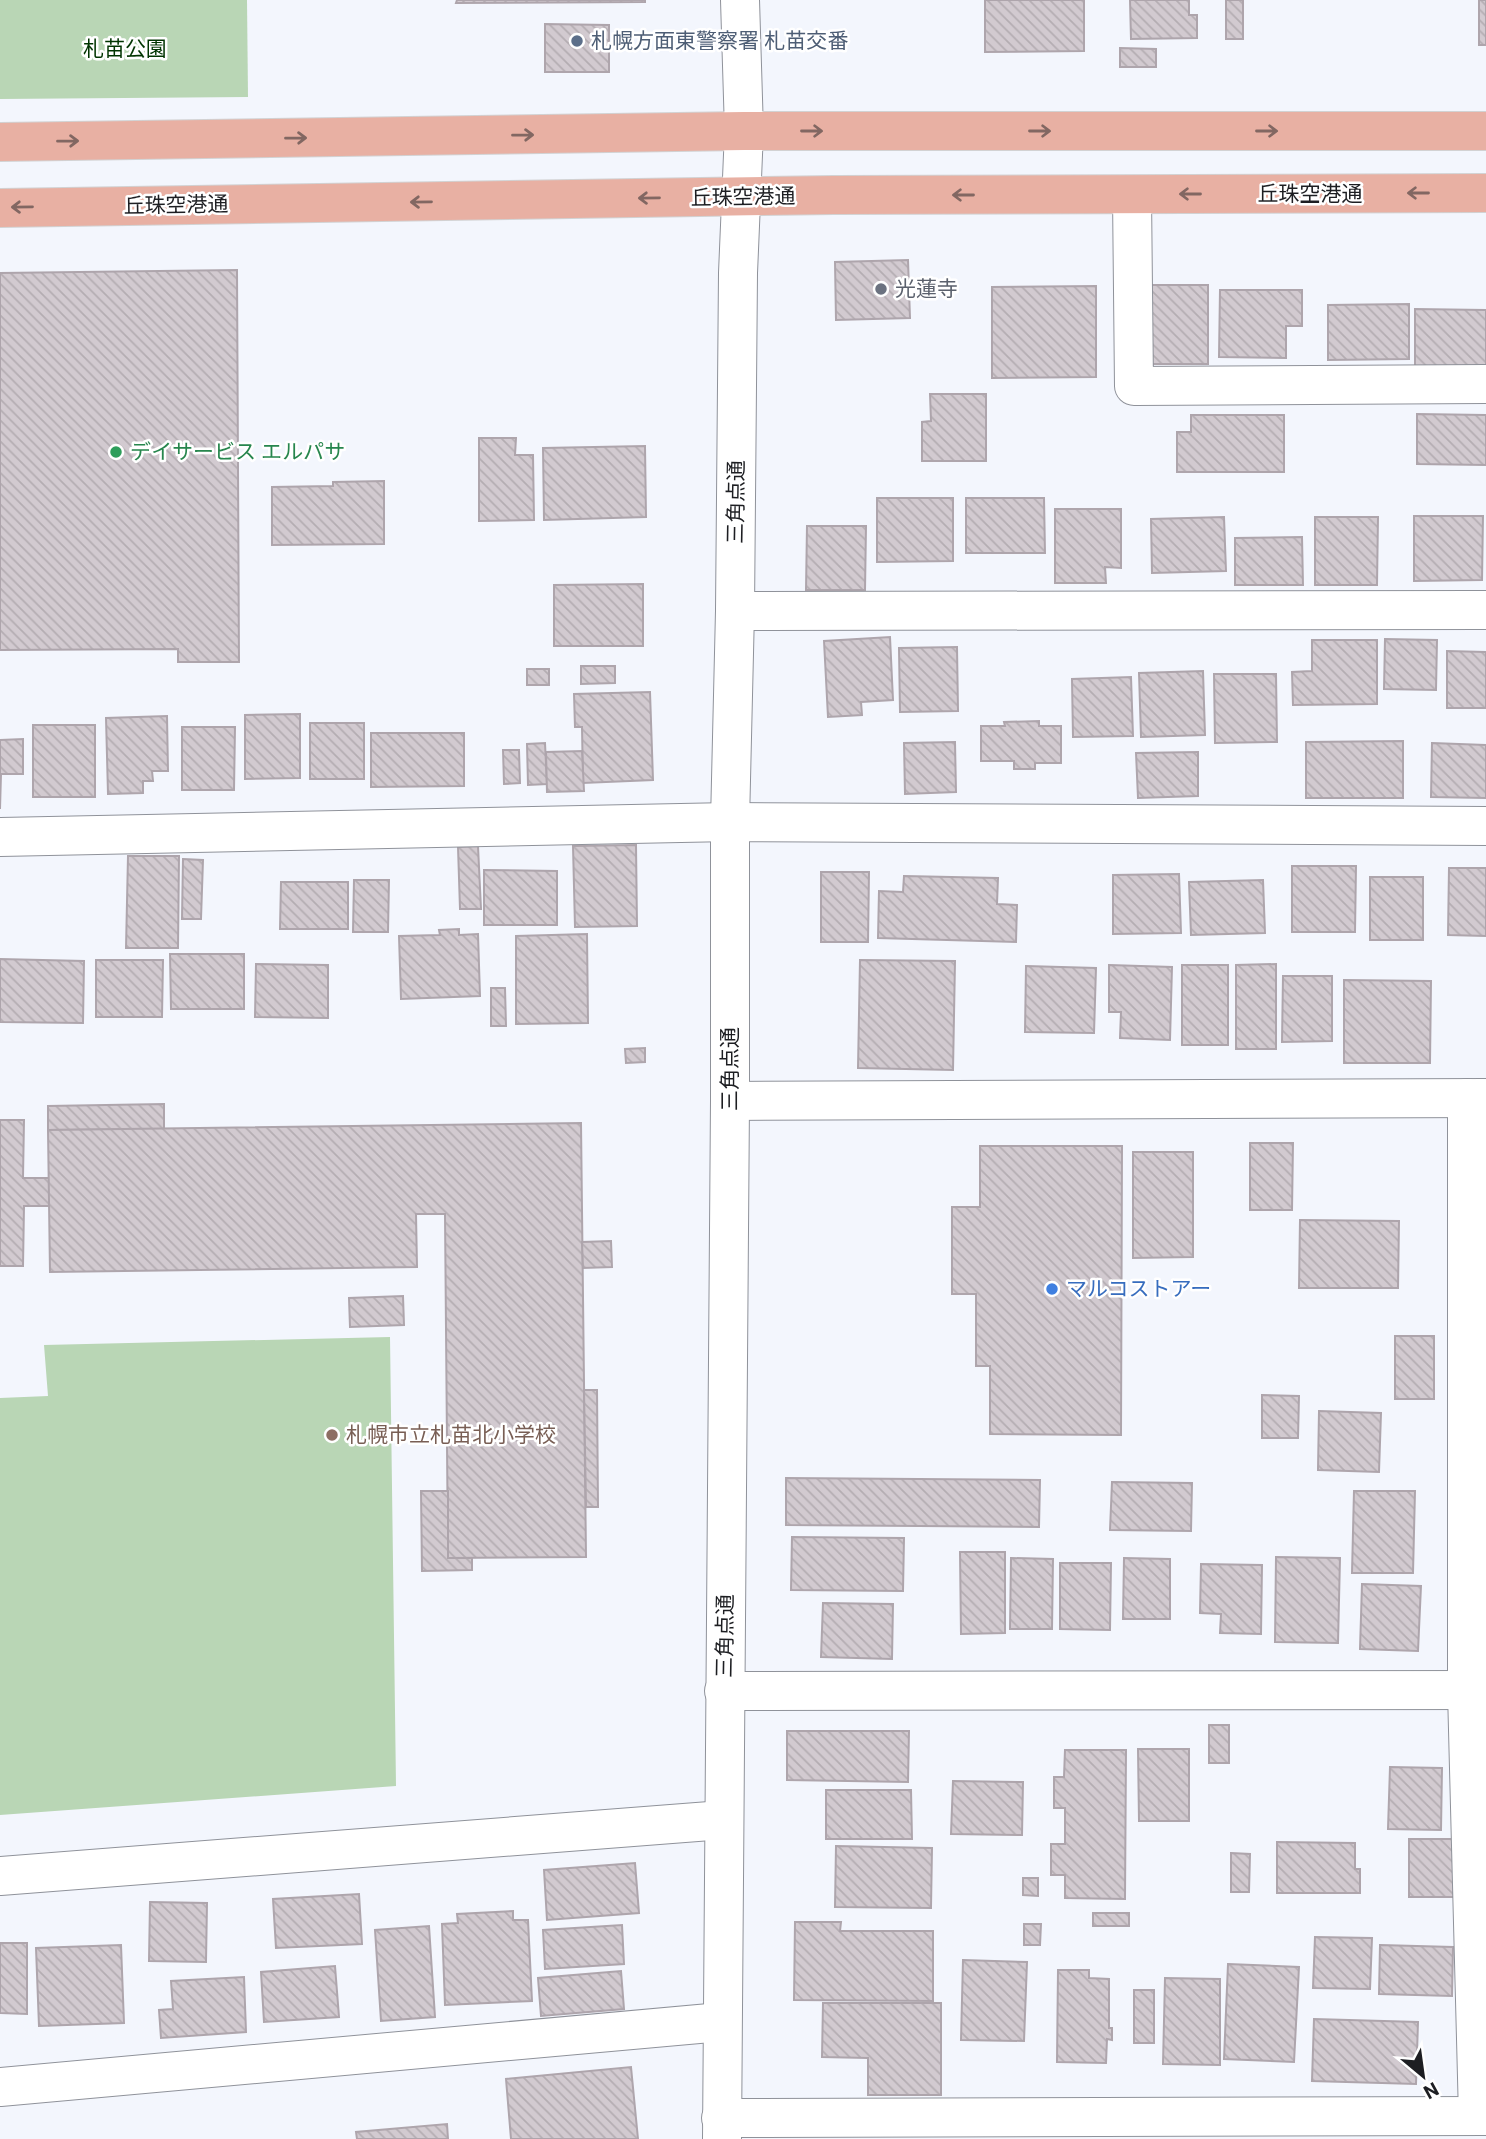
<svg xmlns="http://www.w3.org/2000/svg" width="1486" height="2139" font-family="Roboto,'Noto Sans JP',sans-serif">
<defs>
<pattern id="building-back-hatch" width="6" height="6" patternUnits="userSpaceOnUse" patternTransform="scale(1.75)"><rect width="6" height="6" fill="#d2cad0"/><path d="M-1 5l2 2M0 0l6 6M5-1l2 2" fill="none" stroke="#b4adb2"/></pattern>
</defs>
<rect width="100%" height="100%" fill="#f3f6fd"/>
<g fill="#b9d6b5">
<polygon points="0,0 247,0 248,97 0,99"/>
<polygon points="390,1337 396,1786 0,1815 0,1398 48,1396 44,1345"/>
</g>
<g fill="url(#building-back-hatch)" stroke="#aea5ac" stroke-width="2">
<polygon points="457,0 645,0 645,2 456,3"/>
<polygon points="985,0 1084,0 1084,51 985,52"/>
<polygon points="1130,0 1189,0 1189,15 1197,15 1197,38 1131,39"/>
<rect x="1226" y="0" width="17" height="39"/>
<rect x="1479" y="0" width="7" height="45"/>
<polygon points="545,24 609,25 609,72 545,72"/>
<polygon points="1120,48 1156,49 1156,67 1120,67"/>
<polygon points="908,260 910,318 836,320 835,262"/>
<polygon points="237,270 239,662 178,662 178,649 0,650 0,273"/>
<rect x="1138" y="285" width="70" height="79"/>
<polygon points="1096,286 1096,377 992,378 992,287"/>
<polygon points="1220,290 1302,290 1302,326 1286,326 1286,358 1219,357"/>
<polygon points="1409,304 1409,359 1328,360 1328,305"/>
<polygon points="1415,309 1486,310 1486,367 1415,367"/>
<polygon points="930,394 986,394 986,461 922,461 922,422 931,421"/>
<polygon points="1417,414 1486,415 1486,465 1417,464"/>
<polygon points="1191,415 1284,415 1284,472 1177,472 1177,432 1191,432"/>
<polygon points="479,438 516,438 515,455 533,455 534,520 479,521"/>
<polygon points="645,446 646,517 544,520 543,448"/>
<polygon points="384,481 384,544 272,545 272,487 333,486 333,482"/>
<polygon points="877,498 953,498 953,561 877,562"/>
<polygon points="966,498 1044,498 1045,553 966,553"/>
<polygon points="1055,509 1121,509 1121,568 1105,567 1106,583 1055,583"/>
<polygon points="1414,516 1483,516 1482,580 1414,581"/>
<polygon points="1224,517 1226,571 1152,573 1151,519"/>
<polygon points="1315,517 1378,517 1377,585 1315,585"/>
<polygon points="807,526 866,526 865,590 806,590"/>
<polygon points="1302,537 1303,585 1235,585 1235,538"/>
<polygon points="643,584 643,646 554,646 554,585"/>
<polygon points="890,637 893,700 861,702 862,715 828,717 824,641"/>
<polygon points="1385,639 1437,640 1436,690 1384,689"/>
<polygon points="1312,640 1377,640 1377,704 1293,705 1292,672 1312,671"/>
<polygon points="957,647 958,711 900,712 899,648"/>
<polygon points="1447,651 1486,652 1486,708 1447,708"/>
<polygon points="581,666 615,666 615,683 581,684"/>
<rect x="527" y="669" width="22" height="16"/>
<polygon points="1203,671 1205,735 1141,737 1139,673"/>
<polygon points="1214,674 1276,674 1277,742 1215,743"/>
<polygon points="1131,677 1133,736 1073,737 1072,679"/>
<polygon points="650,692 653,780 583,783 582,727 575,727 574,694"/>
<polygon points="300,714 300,778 245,779 245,715"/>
<polygon points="167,716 168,771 152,771 153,781 143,781 143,793 108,794 106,718"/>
<polygon points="1039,721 1039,726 1061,726 1061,763 1035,763 1035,769 1014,769 1014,761 981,761 981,726 1005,726 1004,722"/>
<rect x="310" y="723" width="54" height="56"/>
<rect x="33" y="725" width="62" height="72"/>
<polygon points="182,727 235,727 234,790 182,790"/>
<polygon points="371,733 464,733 464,786 371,787"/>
<polygon points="23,739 23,774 1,774 0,809 0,740"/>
<polygon points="1403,741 1403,798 1306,798 1306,742"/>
<polygon points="955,742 956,792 905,794 904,743"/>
<polygon points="545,743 547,784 528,785 527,744"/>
<polygon points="1432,743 1486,745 1486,798 1431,797"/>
<polygon points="503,750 519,750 520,783 504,784"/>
<polygon points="582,751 584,791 547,792 546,752"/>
<polygon points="1198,752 1198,796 1138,798 1136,753"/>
<polygon points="636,845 637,926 575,927 573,846"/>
<polygon points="478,846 481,909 460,909 458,847"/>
<polygon points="128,856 179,856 178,948 126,948"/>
<polygon points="183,859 203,860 201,919 182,919"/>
<polygon points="1292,866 1356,866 1355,932 1292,932"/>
<polygon points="1449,868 1486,868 1486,936 1448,935"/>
<polygon points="484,870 557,871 557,925 484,925"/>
<polygon points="821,872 869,872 868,942 821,942"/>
<polygon points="1179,874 1181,933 1113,934 1113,875"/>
<polygon points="904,876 998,878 997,904 1017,905 1016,942 878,938 879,891 903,892"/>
<rect x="1370" y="877" width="53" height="63"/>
<polygon points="354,880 389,880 388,932 353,932"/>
<polygon points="1263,880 1265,933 1191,935 1189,882"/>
<polygon points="281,882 348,882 348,929 280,929"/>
<polygon points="459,929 459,935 478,934 480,996 401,999 399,936 440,935 439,930"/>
<polygon points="587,934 588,1023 516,1024 516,936"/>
<polygon points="170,954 244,954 244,1009 171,1009"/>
<polygon points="0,959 84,961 83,1023 0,1022"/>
<polygon points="96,960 163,960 162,1017 96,1017"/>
<polygon points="860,960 955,961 953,1070 858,1068"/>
<polygon points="256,964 328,965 328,1018 255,1017"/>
<polygon points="1276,964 1276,1049 1236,1049 1236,965"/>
<polygon points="1109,965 1172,967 1170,1040 1120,1038 1121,1012 1109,1012"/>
<rect x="1182" y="965" width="46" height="80"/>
<polygon points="1026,966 1096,968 1094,1033 1025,1032"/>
<polygon points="1283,976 1332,976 1332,1041 1282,1042"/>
<polygon points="1344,980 1431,981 1430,1063 1344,1063"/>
<polygon points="491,988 505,988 506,1026 491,1026"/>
<polygon points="645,1048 645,1062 626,1063 625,1049"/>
<polygon points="164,1104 164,1129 48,1130 48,1106"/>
<polygon points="0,1120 24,1120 23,1178 49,1178 49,1206 24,1206 23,1266 0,1266"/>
<polygon points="581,1123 586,1557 448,1558 445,1214 416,1214 417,1267 50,1272 48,1130"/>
<polygon points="1250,1143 1293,1143 1292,1210 1250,1210"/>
<polygon points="980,1146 1122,1146 1121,1435 990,1434 990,1366 976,1366 976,1294 952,1294 952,1207 980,1207"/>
<polygon points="1133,1152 1193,1152 1193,1257 1133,1258"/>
<polygon points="1300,1220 1399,1221 1398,1288 1299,1288"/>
<polygon points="611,1241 612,1267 583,1268 582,1242"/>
<polygon points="403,1296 404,1325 350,1327 349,1298"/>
<rect x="1395" y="1336" width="39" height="63"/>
<polygon points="584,1390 597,1390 598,1507 586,1507"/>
<polygon points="1262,1395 1299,1396 1298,1438 1262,1438"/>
<polygon points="1319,1411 1381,1413 1379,1472 1318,1470"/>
<polygon points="786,1478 1040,1480 1039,1527 786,1525"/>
<polygon points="1112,1482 1192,1483 1191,1531 1110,1530"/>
<polygon points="421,1491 448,1491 448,1558 472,1558 472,1570 422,1571"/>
<polygon points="1354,1491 1415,1491 1413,1573 1352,1573"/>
<polygon points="792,1537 904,1538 903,1591 791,1590"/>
<polygon points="960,1552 1005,1552 1005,1633 961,1634"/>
<polygon points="1276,1557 1340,1558 1338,1643 1275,1642"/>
<polygon points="1011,1558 1053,1559 1052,1629 1010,1629"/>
<polygon points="1124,1558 1170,1559 1170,1619 1123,1619"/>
<polygon points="1060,1563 1111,1563 1110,1630 1060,1629"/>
<polygon points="1201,1564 1262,1565 1261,1634 1220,1633 1221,1614 1200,1613"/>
<polygon points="1362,1584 1421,1586 1418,1651 1360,1649"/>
<polygon points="823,1603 893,1604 892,1659 821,1657"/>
<rect x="1209" y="1725" width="20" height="38"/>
<polygon points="787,1731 909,1731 908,1782 787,1780"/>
<polygon points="1138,1749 1189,1749 1189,1821 1139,1821"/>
<polygon points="1065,1750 1126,1750 1125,1899 1065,1898 1065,1875 1051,1875 1051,1844 1065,1844 1065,1808 1054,1808 1054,1777 1064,1777"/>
<polygon points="1390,1767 1442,1768 1441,1830 1388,1829"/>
<polygon points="953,1781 1023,1782 1022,1835 951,1834"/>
<polygon points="826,1790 911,1790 912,1839 826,1839"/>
<rect x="1409" y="1839" width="45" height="58"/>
<polygon points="1277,1842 1355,1843 1355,1869 1360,1869 1360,1893 1277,1893"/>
<polygon points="836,1846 932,1848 931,1908 835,1907"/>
<polygon points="1231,1853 1250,1854 1249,1892 1231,1892"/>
<polygon points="635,1863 639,1913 547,1920 544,1870"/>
<polygon points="1023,1878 1038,1878 1038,1896 1023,1895"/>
<polygon points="359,1894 362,1944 276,1948 273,1899"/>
<polygon points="150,1902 207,1903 206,1962 149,1961"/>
<polygon points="513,1911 513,1920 528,1920 532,2001 445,2005 442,1924 458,1923 457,1914"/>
<rect x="1093" y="1913" width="36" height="13"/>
<polygon points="795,1922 841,1922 840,1931 933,1931 933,2001 794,2000"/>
<polygon points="1024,1924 1041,1924 1040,1945 1024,1945"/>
<polygon points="622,1925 624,1964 545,1969 543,1930"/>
<polygon points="429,1926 435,2017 381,2021 375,1930"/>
<polygon points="1315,1937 1372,1938 1370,1989 1313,1988"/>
<polygon points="0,1943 27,1943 27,2014 0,2013"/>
<polygon points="121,1945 124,2023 39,2026 36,1948"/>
<polygon points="1380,1945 1453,1947 1452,1996 1379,1994"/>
<polygon points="963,1960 1027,1962 1024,2041 961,2040"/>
<polygon points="1228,1964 1299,1967 1294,2062 1224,2059"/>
<polygon points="335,1966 339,2017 264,2022 261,1972"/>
<polygon points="1058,1970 1089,1970 1089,1978 1109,1979 1109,2028 1112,2028 1112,2040 1107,2039 1106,2063 1057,2062"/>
<polygon points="621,1971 624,2009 541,2016 538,1978"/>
<polygon points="244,1977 246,2032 161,2038 159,2010 173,2009 171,1981"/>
<polygon points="1165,1978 1220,1979 1220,2065 1163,2064"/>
<rect x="1134" y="1990" width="20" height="53"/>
<polygon points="823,2003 941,2003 941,2095 868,2095 868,2058 822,2057"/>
<polygon points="1314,2019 1418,2022 1416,2084 1312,2081"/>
<polygon points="631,2067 638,2139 511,2139 506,2079"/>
<polygon points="447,2124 448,2139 357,2139 356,2132"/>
</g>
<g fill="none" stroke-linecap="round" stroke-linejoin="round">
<g stroke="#8f929a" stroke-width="40">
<g id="minor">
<polyline points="1132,195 1134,386 1486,384"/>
<polyline points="735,611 1486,610"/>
<polyline points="0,837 730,822 1486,826"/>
<polyline points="1467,1098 1467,1691 1478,2116"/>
<polyline points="730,1101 1486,1098"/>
<polyline points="724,1691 1486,1690"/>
<polyline points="0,1876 723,1820"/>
<polyline points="0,2087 721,2022"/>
<polyline points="721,2118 1486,2116"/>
<polyline points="722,2139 730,1101 730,822 735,611 738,273 744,131 740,0"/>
</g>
</g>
<g stroke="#d2d2d3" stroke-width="40">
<g id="major">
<polyline points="0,142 744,131 1486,131"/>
<polyline points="0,208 834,195 1486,193"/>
</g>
</g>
<use href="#minor" stroke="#fff" stroke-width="38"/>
<use href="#major" stroke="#e8b0a3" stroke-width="38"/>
</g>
<defs><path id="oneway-shaft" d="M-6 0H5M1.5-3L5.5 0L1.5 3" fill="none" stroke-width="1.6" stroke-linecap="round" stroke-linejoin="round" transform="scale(1.75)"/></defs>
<g stroke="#826762">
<use href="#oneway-shaft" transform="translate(812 131)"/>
<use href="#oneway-shaft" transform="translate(1040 131)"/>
<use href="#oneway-shaft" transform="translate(1267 131)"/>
<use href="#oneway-shaft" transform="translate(523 135) rotate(-1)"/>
<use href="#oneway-shaft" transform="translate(296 138) rotate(-1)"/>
<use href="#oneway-shaft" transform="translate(68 141) rotate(-1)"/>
<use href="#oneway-shaft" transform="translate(1418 193) rotate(180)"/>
<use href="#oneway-shaft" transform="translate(1190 194) rotate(180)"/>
<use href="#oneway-shaft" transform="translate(963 195) rotate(180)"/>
<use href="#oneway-shaft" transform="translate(649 198) rotate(179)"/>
<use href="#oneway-shaft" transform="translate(421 202) rotate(179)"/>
<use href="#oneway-shaft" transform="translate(22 207) rotate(179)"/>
</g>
<circle fill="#5c6f8a" stroke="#fff" stroke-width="2.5" cx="577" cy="41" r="7"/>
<circle fill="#6b7280" stroke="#fff" stroke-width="2.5" cx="881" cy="289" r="7"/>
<circle fill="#2e9e5b" stroke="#fff" stroke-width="2.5" cx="116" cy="452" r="7"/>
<circle fill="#3f7fe0" stroke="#fff" stroke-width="2.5" cx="1052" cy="1289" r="7"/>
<circle fill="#8d6e63" stroke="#fff" stroke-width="2.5" cx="332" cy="1435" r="7"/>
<g text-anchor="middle" stroke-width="5" stroke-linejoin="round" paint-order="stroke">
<g font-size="21" fill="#4e5e75" stroke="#fff" text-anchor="start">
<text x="591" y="48">札幌方面東警察署 札苗交番</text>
</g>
<g font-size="21" fill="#003400" stroke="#fff">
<text x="125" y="56">札苗公園</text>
</g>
<g font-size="21" fill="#1d1e22" stroke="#fff">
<text x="1310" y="201">丘珠空港通</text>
<text transform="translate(743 197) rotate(-1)" y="7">丘珠空港通</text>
<text transform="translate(176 205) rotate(-1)" y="7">丘珠空港通</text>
<text transform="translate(736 502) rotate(-89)" y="7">三角点通</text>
<text transform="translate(730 1069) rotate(-90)" y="7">三角点通</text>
<text transform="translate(725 1636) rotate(-89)" y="7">三角点通</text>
</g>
<g font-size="21" fill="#5b616d" stroke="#fff" text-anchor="start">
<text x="895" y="296">光蓮寺</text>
</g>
<g font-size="21" fill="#27864d" stroke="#fff" text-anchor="start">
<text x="130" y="459">デイサービス エルパサ</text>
</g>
<g font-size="21" fill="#366cbe" stroke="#fff" text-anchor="start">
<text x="1066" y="1296">マルコストアー</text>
</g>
<g font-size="21" fill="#785e54" stroke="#fff" text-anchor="start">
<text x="346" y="1442">札幌市立札苗北小学校</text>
</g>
</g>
<g transform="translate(1423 2076) rotate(151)" stroke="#ffffff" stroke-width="5" paint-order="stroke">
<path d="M0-5L12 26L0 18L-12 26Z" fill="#1d1e22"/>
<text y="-10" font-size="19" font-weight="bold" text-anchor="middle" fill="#1d1e22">N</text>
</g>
</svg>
